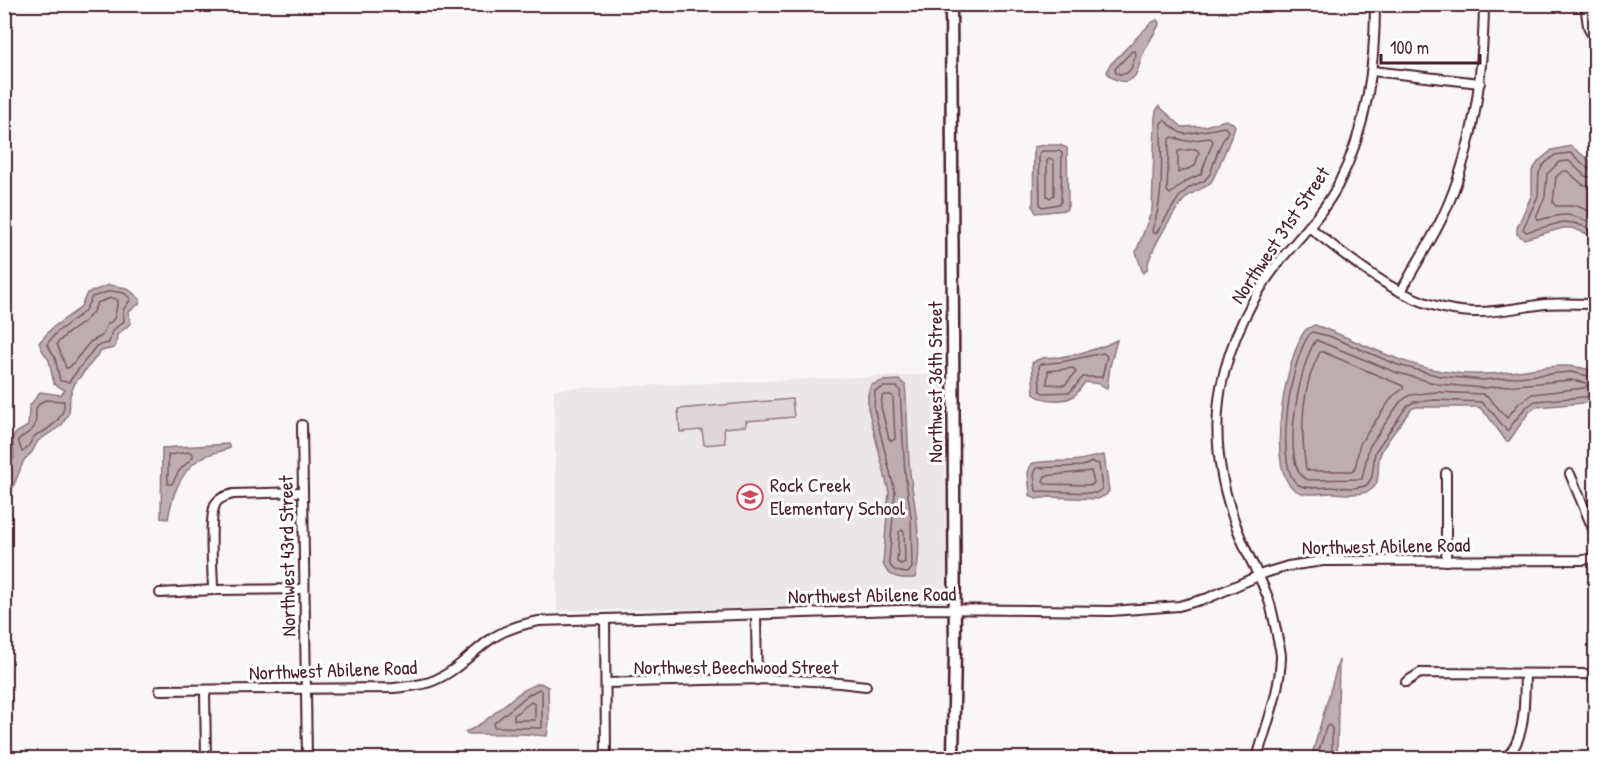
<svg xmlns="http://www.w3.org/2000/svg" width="1600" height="763" font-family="'Patrick Hand',sans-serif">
<rect width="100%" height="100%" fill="#f8f6f7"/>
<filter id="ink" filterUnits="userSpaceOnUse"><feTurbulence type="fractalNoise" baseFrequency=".0167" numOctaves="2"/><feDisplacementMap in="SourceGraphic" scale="12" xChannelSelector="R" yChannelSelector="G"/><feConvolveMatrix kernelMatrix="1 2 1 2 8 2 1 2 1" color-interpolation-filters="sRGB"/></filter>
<g filter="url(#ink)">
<polygon fill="#ebe6e8" points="943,374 947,604 557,611 554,389"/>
<polygon fill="#ded6d9" stroke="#947a82" stroke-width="1.5" points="792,399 794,417 746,421 746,426 724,428 725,443 704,445 702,430 680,432 678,409"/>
<g fill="#bdadb0" stroke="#8f747b" stroke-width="1.5">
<path d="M1157,20L1159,23V25C1153,35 1147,45 1142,56C1139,63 1139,73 1133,78C1125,85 1112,80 1107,72L1109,66L1151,23Z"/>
<path d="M1159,106L1182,127L1205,126L1226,120L1233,123L1235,126C1234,131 1214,179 1211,182C1205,189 1195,190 1187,197C1176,207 1147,255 1147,270L1143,273L1136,252L1152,210L1155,119L1156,111Z"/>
<polygon points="1046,145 1060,145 1067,148 1068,206 1066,210 1036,213 1033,207 1034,147"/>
<polygon points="1571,146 1589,160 1595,169 1595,237 1572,228 1563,228 1524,239 1517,234 1517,228 1532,194 1532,171 1539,161 1552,150"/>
<polygon points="109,285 127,288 140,299 139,304 128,312 131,323 117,335 116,345 114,348 101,351 75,383 70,395 69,412 62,425 38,441 32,452 24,460 5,507 5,468 14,458 13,437 16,433 28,426 29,407 40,392 61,395 65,390 54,384 49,360 42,350 39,343 52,328 80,308 87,293"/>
<path d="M1315,325C1357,340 1396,363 1441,371C1463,375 1487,375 1509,372C1538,369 1568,360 1595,372V402L1536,407L1529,412L1509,441H1506L1488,416L1479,407H1416L1411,409C1403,421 1384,443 1380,455C1376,466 1382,481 1372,489C1362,497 1342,493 1331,493C1320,493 1305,497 1295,490C1264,469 1286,359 1304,332C1306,328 1311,327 1315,325Z"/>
<path d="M1117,340L1110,366L1107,389L1100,384L1085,382C1081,387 1077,395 1072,397C1062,402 1042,401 1034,394L1032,363C1041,356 1050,358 1060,357C1080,354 1100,349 1117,340Z"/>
<path d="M899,380L905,385C908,414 907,443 910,473C914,507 924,544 915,578C901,579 887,578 883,563L889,492L868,408V394L871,385L883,381Z"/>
<path d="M228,444L230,448C220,452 206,454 198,460C179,474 172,497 168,519L161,518L162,448Z"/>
<path d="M1104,455L1109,491L1106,495L1098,499L1049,497L1036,499L1030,495L1028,473L1031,464C1043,459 1065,463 1080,460C1089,458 1096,456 1104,455Z"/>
<polygon points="1339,660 1337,758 1311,758"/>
<path d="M540,683L548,687L549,722L547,736L522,734H467L465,732C493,721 512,691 540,683Z"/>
</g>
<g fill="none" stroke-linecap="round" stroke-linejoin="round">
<g stroke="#785860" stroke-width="1.5">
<path d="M1132,51H1135L1136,54C1132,66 1131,78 1116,73L1115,69Z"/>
<path d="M1164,120L1179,132L1185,134L1225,127L1228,131L1219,148L1210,174L1204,181L1190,187L1179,197L1157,232L1154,233L1152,230C1165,197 1161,157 1161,123Z"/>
<polygon points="1172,137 1186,141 1210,138 1213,141 1201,174 1186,181 1170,194 1167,191 1169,140"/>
<polygon points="1196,149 1199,152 1195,166 1178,173 1178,151"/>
<polygon points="1042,151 1059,151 1062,153 1061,202 1059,204 1042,207 1040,205 1039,154"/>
<polygon points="1050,158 1054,161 1054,195 1050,198 1047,196 1047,161"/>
<path d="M1596,171C1586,170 1579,158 1570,153L1555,155L1543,165L1539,173L1538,196L1523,229L1526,232L1563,222L1574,223L1596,231"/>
<path d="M1596,179L1585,176L1569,161L1559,162L1547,174L1545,197L1536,217L1539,220C1570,212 1567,214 1596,224"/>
<polyline points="1596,188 1582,184 1567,171 1563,171 1556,177 1553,203 1556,206 1577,206 1596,214"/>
<polygon points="111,291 124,293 131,299 123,310 124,321 112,331 109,343 96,346 69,382 60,381 55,358 47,344 57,332 84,312 92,297"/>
<path d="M111,298L116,299L118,301L114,319L106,326L102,336L90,342L70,367L66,368L57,344C70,326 89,326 97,303Z"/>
<path d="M1316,340L1395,372L1438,384L1483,388L1571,380L1586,383L1587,386L1584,388L1532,394L1519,403L1507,418L1489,398L1482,394L1435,392L1410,395L1400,402L1369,447L1362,479L1309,480C1277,473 1300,361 1316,340Z"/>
<path d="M1320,352H1323L1403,386V389L1393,396L1361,442C1356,451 1359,463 1353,471H1310L1306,469C1300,430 1301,388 1320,352Z"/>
<polygon points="1103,353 1107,356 1102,377 1083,377 1070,392 1043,393 1040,391 1039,367 1040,364 1061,362"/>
<polygon points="1073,368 1076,372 1065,385 1047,384 1048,371"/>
<path d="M1596,378L1571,372L1483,380L1440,376L1398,365L1329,336L1312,332C1291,350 1272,471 1299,485C1308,490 1321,487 1331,487C1343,487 1357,490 1367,485L1372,477L1375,452L1407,406L1414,402L1435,400L1481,402L1492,412L1507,431L1525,408L1535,401L1596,396"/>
<path d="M884,387H897L900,390L905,473L911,517L912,568L908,573C900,572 892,572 889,562L895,492L874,408L875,391Z"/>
<polygon points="884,395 891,395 893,397 895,439 892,441 889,439 881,407 882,397"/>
<path d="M45,400L64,401C66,415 54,425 43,432C39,434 37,433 34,437C29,443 29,449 22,452L18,440C23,435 31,433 34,427C40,414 29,409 45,400Z"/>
<polygon points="190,452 193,454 193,457 179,471 172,484 168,484 168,455"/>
<polygon points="1092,462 1099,464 1102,489 1096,493 1036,491 1034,474 1037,468 1083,466"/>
<polygon points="1091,471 1094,482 1092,485 1045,484 1043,481 1045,476"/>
<polygon points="902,530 904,532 905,562 901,564 897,562 899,532"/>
<polygon points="539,689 542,691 542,728 494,727 494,723 528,695"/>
<polygon points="531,702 535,704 535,720 514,720 514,715"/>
<polyline points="1317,758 1326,727 1329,725 1332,728 1332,758"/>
</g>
<g stroke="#4a1f2b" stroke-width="12">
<g id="minor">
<polyline points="1585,4 1588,26 1596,46"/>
<polyline points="1372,71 1480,83"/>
<path d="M1309,227C1357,264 1408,310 1472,312C1497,313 1521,307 1545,304C1562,303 1579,304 1596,304"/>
<path d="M1401,292C1414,266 1431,242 1443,216C1474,149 1483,77 1484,4"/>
<polyline points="302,425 307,758"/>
<polyline points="1570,474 1596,536"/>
<polyline points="1446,561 1446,473"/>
<path d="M213,590C213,572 208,516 216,503C220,497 227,496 233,494L303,492"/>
<polyline points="160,593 213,590 304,589"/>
<polyline points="756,615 757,680"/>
<polyline points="605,619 606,758"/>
<polyline points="1406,682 1420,673 1586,674 1596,677"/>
<path d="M606,683C692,681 780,674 866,686"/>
<path d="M160,690L394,688C408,686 422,686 435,680C457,671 472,652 491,639C506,629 522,624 539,621L931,609L1111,611L1179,606L1208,598L1265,573L1288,566L1323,561L1584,560L1596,557"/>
<polyline points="205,690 206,758"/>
<path d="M1257,758C1266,726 1280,692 1281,657C1281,650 1278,642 1277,635C1275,625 1273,614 1270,604C1265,586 1254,568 1246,550C1223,499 1211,443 1221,387C1230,340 1253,294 1283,257C1302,234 1324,212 1338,185C1367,128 1375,67 1375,4"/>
<path d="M1505,758C1527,740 1524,700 1525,674"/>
</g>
</g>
<g stroke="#4a1f2b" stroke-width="15">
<polyline id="major" points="951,4 955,651 953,758"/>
</g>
<use href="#minor" stroke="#fff" stroke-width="8"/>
<use href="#major" stroke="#fff" stroke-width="10"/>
</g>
</g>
<defs>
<g id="school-ring" transform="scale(1.35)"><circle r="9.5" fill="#fff" stroke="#d1495b" stroke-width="1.5"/><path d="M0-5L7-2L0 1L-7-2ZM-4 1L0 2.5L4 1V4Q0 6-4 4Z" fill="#d1495b"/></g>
</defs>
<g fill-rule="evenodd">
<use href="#school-ring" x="750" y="497"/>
</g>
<g text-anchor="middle" stroke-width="6" stroke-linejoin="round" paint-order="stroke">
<g font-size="20" fill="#4a1f2b" stroke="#fff">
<text transform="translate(1280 235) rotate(-56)" y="7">Northwest 31st Street</text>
<text transform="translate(935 382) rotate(-90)" y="7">Northwest 36th Street</text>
<text transform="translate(1386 546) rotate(-1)" y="7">Northwest Abilene Road</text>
<text transform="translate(287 556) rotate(-91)" y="7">Northwest 43rd Street</text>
<text transform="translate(872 595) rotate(-1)" y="7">Northwest Abilene Road</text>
<text x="736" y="674">Northwest Beechwood Street</text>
<text transform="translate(333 670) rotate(-2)" y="7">Northwest Abilene Road</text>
</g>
<g font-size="20" fill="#4a1f2b" stroke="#fff" text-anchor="start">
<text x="770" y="492">Rock Creek<tspan x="770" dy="23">Elementary School</tspan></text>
</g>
</g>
<rect width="1600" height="763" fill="none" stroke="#fff" stroke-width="24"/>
<rect x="12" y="12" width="1576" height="739" fill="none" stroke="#4a1f2b" stroke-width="2" filter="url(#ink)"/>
<path d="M1381 54v9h99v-9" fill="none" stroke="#4a1f2b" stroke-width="3"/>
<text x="1390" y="54" font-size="18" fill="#4a1f2b" stroke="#ffffff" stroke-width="4.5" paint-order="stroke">100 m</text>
</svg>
